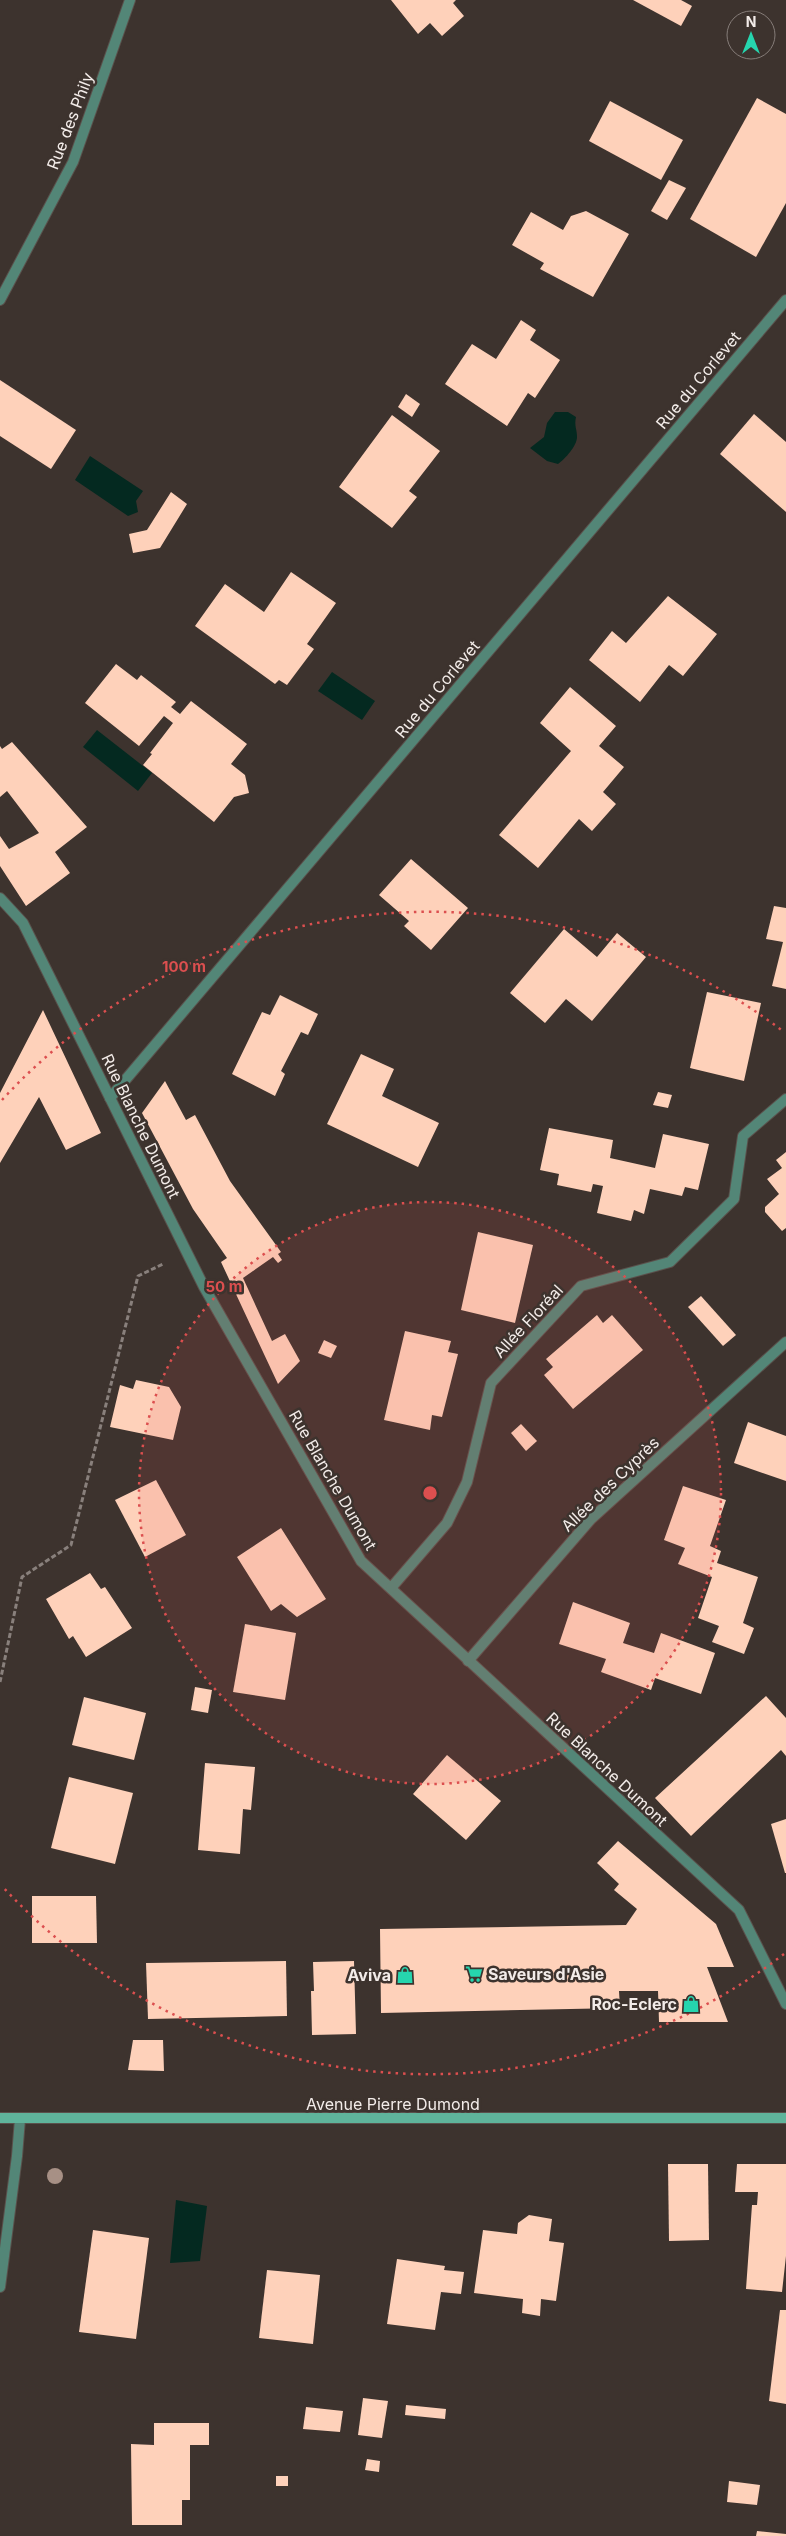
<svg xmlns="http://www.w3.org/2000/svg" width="786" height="2536" font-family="Inter,sans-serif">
<rect width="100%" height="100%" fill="#3d332e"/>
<g fill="#042920">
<path d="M555,412H568L576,417C574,426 577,429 577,437C577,446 565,459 558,464L547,461L530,448L544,437L547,423Z"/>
<polygon points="90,456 143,491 136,501 138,512 128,516 75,480"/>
<polygon points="332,672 375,701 362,720 318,691"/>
<polygon points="97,730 152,773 138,791 83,747"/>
<polygon points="176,2200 207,2206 200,2261 170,2263"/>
</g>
<g fill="#fed1ba">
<polygon points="391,0 456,0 453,3 464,16 442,36 430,23 418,34"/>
<polygon points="633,0 681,0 692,6 681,26"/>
<polygon points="757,98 786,114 786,203 756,257 690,219"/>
<polygon points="610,101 683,140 661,180 589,141"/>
<polygon points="669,180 686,188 667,220 651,211"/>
<polygon points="586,211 629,234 593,297 540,269 544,263 512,245 531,212 563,230 571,216"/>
<polygon points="521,320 536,330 530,340 560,360 535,398 528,393 507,426 445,384 472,344 496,359"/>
<polygon points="0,380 76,430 51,469 0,436"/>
<polygon points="406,394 420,404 412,417 398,407"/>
<polygon points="754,414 786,442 786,512 720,454"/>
<polygon points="392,415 440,451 409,491 417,497 392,528 339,487"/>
<polygon points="171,492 187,504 160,548 133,553 129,534 147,530"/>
<polygon points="291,572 336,603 307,644 314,649 287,685 279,680 275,684 195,626 225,584 264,612"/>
<polygon points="668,596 717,634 683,676 669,665 640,702 589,660 612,631 626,643"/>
<polygon points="116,664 137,680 141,675 176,702 171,707 180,714 191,701 247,744 231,764 245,775 249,793 234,797 214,822 143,765 152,754 150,753 173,723 164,716 139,746 85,703"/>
<polygon points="570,687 616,726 599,746 624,767 603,792 616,804 592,831 579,819 538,868 499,835 571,751 540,723"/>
<polygon points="12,742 87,827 55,852 70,873 26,906 0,866 0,836 9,849 39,833 7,791 0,797 0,746 2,749"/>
<polygon points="411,859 468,908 431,950 404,926 409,921 379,895"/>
<polygon points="774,906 786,908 786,989 772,986 783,942 766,939"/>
<polygon points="564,929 597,957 617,933 646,957 592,1021 566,999 545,1023 510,993"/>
<polygon points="707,992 761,1003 744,1081 690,1068"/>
<polygon points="280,995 318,1014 308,1035 301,1032 281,1071 285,1074 275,1096 232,1074 262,1012 270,1015"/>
<polygon points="43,1010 101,1133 66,1150 39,1097 0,1163 0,1093"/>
<polygon points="361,1054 394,1069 382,1096 439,1123 418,1167 327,1124"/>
<polygon points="165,1081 186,1120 195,1115 230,1181 281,1252 278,1254 282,1260 278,1263 273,1257 243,1278 272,1341 285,1334 300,1361 278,1384 221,1262 227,1258 193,1209 142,1113"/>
<polygon points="658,1092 672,1095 668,1108 653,1105"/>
<polygon points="549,1128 613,1140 610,1158 655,1168 663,1134 709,1144 698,1190 685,1187 682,1196 650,1189 644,1214 634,1210 631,1221 597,1213 603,1186 593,1184 591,1192 557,1185 559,1174 540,1170"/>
<polygon points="786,1152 786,1228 782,1231 765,1212 765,1207 779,1194 767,1179 782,1168 776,1160"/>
<polygon points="478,1232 533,1245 515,1323 461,1310"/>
<polygon points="701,1296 736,1335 723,1346 688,1307"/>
<polygon points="597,1315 603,1323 612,1315 643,1350 573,1409 544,1375 553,1367 546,1359"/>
<polygon points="405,1331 451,1341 448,1352 458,1354 442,1417 432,1415 430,1430 384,1420"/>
<polygon points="324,1340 337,1346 331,1358 318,1353"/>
<polygon points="136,1380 169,1387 181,1407 173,1440 110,1427 120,1385 133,1389"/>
<polygon points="748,1422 786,1436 786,1481 734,1463"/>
<polygon points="521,1424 537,1441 526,1451 511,1433"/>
<polygon points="156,1480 186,1535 145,1557 115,1500"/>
<polygon points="683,1486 726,1500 710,1546 721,1551 717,1563 758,1577 743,1623 754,1628 744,1654 712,1642 719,1626 698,1618 712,1577 678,1564 685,1548 664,1540"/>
<polygon points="281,1528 326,1599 297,1617 281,1604 271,1611 237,1557"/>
<polygon points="90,1573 101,1589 105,1587 132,1628 86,1657 73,1636 69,1639 46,1599"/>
<polygon points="573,1602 630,1623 623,1643 654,1653 661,1633 715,1653 701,1694 655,1678 651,1690 601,1672 606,1659 559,1644"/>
<polygon points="245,1624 296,1633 285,1700 233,1692"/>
<polygon points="195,1687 212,1690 208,1713 191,1710"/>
<polygon points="766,1696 786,1718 786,1756 781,1750 691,1836 655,1798"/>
<polygon points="84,1697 146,1713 134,1760 72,1745"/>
<polygon points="447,1755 501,1801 466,1840 413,1794"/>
<polygon points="205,1763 255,1767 251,1810 243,1809 240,1854 198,1850"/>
<polygon points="69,1777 133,1793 115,1864 51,1848"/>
<polygon points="786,1819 786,1873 785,1873 771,1824"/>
<polygon points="618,1841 716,1924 734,1967 707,1967 728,2022 659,2022 658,1991 619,1991 620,2008 381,2013 380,1929 626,1925 637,1909 614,1890 619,1884 597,1863"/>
<polygon points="32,1896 96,1896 97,1943 32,1943"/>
<polygon points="286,1961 287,2016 148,2019 146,1963"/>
<polygon points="354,1961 356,2034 312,2035 311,1991 314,1991 313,1962"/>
<polygon points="133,2040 163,2040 164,2071 128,2070"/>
<polygon points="668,2164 708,2164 709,2240 669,2241"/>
<polygon points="737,2164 786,2164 786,2256 782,2292 746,2289 752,2205 757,2205 758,2192 735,2192"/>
<polygon points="529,2215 552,2219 549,2241 564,2243 556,2301 541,2299 540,2316 522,2313 523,2299 474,2293 483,2230 517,2234 518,2223"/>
<polygon points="93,2230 149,2238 136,2339 79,2332"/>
<polygon points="397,2259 445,2266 444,2270 464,2272 461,2294 441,2292 435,2330 387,2324"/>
<polygon points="267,2270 320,2275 313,2344 259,2338"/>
<polygon points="780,2310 786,2310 786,2404 769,2401"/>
<polygon points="363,2398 388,2401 382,2438 358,2435"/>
<polygon points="406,2405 446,2409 445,2419 405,2415"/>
<polygon points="306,2407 343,2411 340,2432 303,2429"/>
<polygon points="154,2423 209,2423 209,2445 190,2445 190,2500 182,2500 182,2525 132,2525 131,2444 154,2445"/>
<polygon points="367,2459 380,2461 379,2472 365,2470"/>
<rect x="276" y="2476" width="12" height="10"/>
<polygon points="729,2481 760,2485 757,2505 727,2502"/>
<polygon points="757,2531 786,2534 786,2536 756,2536"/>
</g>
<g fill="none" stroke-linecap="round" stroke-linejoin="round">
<g stroke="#5a514c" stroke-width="12">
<g id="street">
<polyline points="0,300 73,162 130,0"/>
<polyline points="0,898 23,923 204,1287 361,1561 739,1910 786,2004"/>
<polyline points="110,1098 786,300"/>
<polyline points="391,1588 447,1523 467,1482 491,1383 581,1286 670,1262 734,1199 743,1136 786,1099"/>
<polyline points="468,1661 591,1519 786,1342"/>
<polyline points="0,2287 17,2156 20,2119"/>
</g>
</g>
<g stroke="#5a514c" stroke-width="12">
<polyline id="secondary" points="0,2118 786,2118"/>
</g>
<polyline stroke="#89807c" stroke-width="3" stroke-dasharray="5 2.5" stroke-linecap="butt" points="0,1682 22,1577 71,1545 138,1276 163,1264"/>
<use href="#street" stroke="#538677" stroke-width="10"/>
<use href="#secondary" stroke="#5fb49b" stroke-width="10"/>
</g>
<circle fill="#a79085" cx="55" cy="2176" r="8"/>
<circle cx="430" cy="1493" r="291" fill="#dc4f4f" fill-opacity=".12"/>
<g fill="none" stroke="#dc4f4f" stroke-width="2.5" stroke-dasharray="2.5 5">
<circle cx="430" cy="1493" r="291"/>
<path d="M784 1954A581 581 0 0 1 2 1886M2 1100A581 581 0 0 1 784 1032"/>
</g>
<defs>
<g id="supermarket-bare" transform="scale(1.35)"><path d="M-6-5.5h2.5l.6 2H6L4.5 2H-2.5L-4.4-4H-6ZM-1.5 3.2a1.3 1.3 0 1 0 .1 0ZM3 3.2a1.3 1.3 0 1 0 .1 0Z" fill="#26d5ae" stroke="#3d332e" stroke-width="2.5" paint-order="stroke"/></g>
<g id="shop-bare" transform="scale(1.35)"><path d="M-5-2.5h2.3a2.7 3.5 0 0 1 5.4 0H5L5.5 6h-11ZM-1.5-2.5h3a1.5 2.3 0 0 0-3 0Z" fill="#26d5ae" stroke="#3d332e" stroke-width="2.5" paint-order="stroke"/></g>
</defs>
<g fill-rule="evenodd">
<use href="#supermarket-bare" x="474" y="1974"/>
<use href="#shop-bare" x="405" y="1975"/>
<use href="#shop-bare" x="691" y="2004"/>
</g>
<g text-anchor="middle" stroke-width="5" stroke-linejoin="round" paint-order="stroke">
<g font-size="16" fill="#f3ece9" stroke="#3d332e">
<text transform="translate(70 121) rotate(-69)" y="6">Rue des Phily</text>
<text transform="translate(698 380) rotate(-50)" y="6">Rue du Corlevet</text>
<text transform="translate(437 689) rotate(-50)" y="6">Rue du Corlevet</text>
<text transform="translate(141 1126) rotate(64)" y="6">Rue Blanche Dumont</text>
<text transform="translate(528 1321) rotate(-47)" y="6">Allée Floréal</text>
<text transform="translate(333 1480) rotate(60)" y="6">Rue Blanche Dumont</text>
<text transform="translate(610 1484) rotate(-44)" y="6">Allée des Cyprès</text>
<text transform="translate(607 1769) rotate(43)" y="6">Rue Blanche Dumont</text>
<text x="393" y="2110">Avenue Pierre Dumond</text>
</g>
<g font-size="16" font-weight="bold" fill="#f3ece9" stroke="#3d332e" text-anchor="end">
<text x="488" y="1980" text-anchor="start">Saveurs d'Asie</text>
<text x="391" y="1981">Aviva</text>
<text x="677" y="2010">Roc-Eclerc</text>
</g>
</g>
<circle cx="430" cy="1493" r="8" fill="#dc4f4f" stroke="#3d332e" stroke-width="2.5"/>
<g font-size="15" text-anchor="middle" font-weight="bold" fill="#dc4f4f" stroke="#3d332e" stroke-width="5" stroke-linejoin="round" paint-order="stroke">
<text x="184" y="972">100 m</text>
<text x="224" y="1292">50 m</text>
</g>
<g transform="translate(751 35)"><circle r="24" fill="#3d332e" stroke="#867d79"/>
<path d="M0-4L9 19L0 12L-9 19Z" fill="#26d5ae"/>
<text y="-8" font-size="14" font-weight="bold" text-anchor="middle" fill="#f3ece9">N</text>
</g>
</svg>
